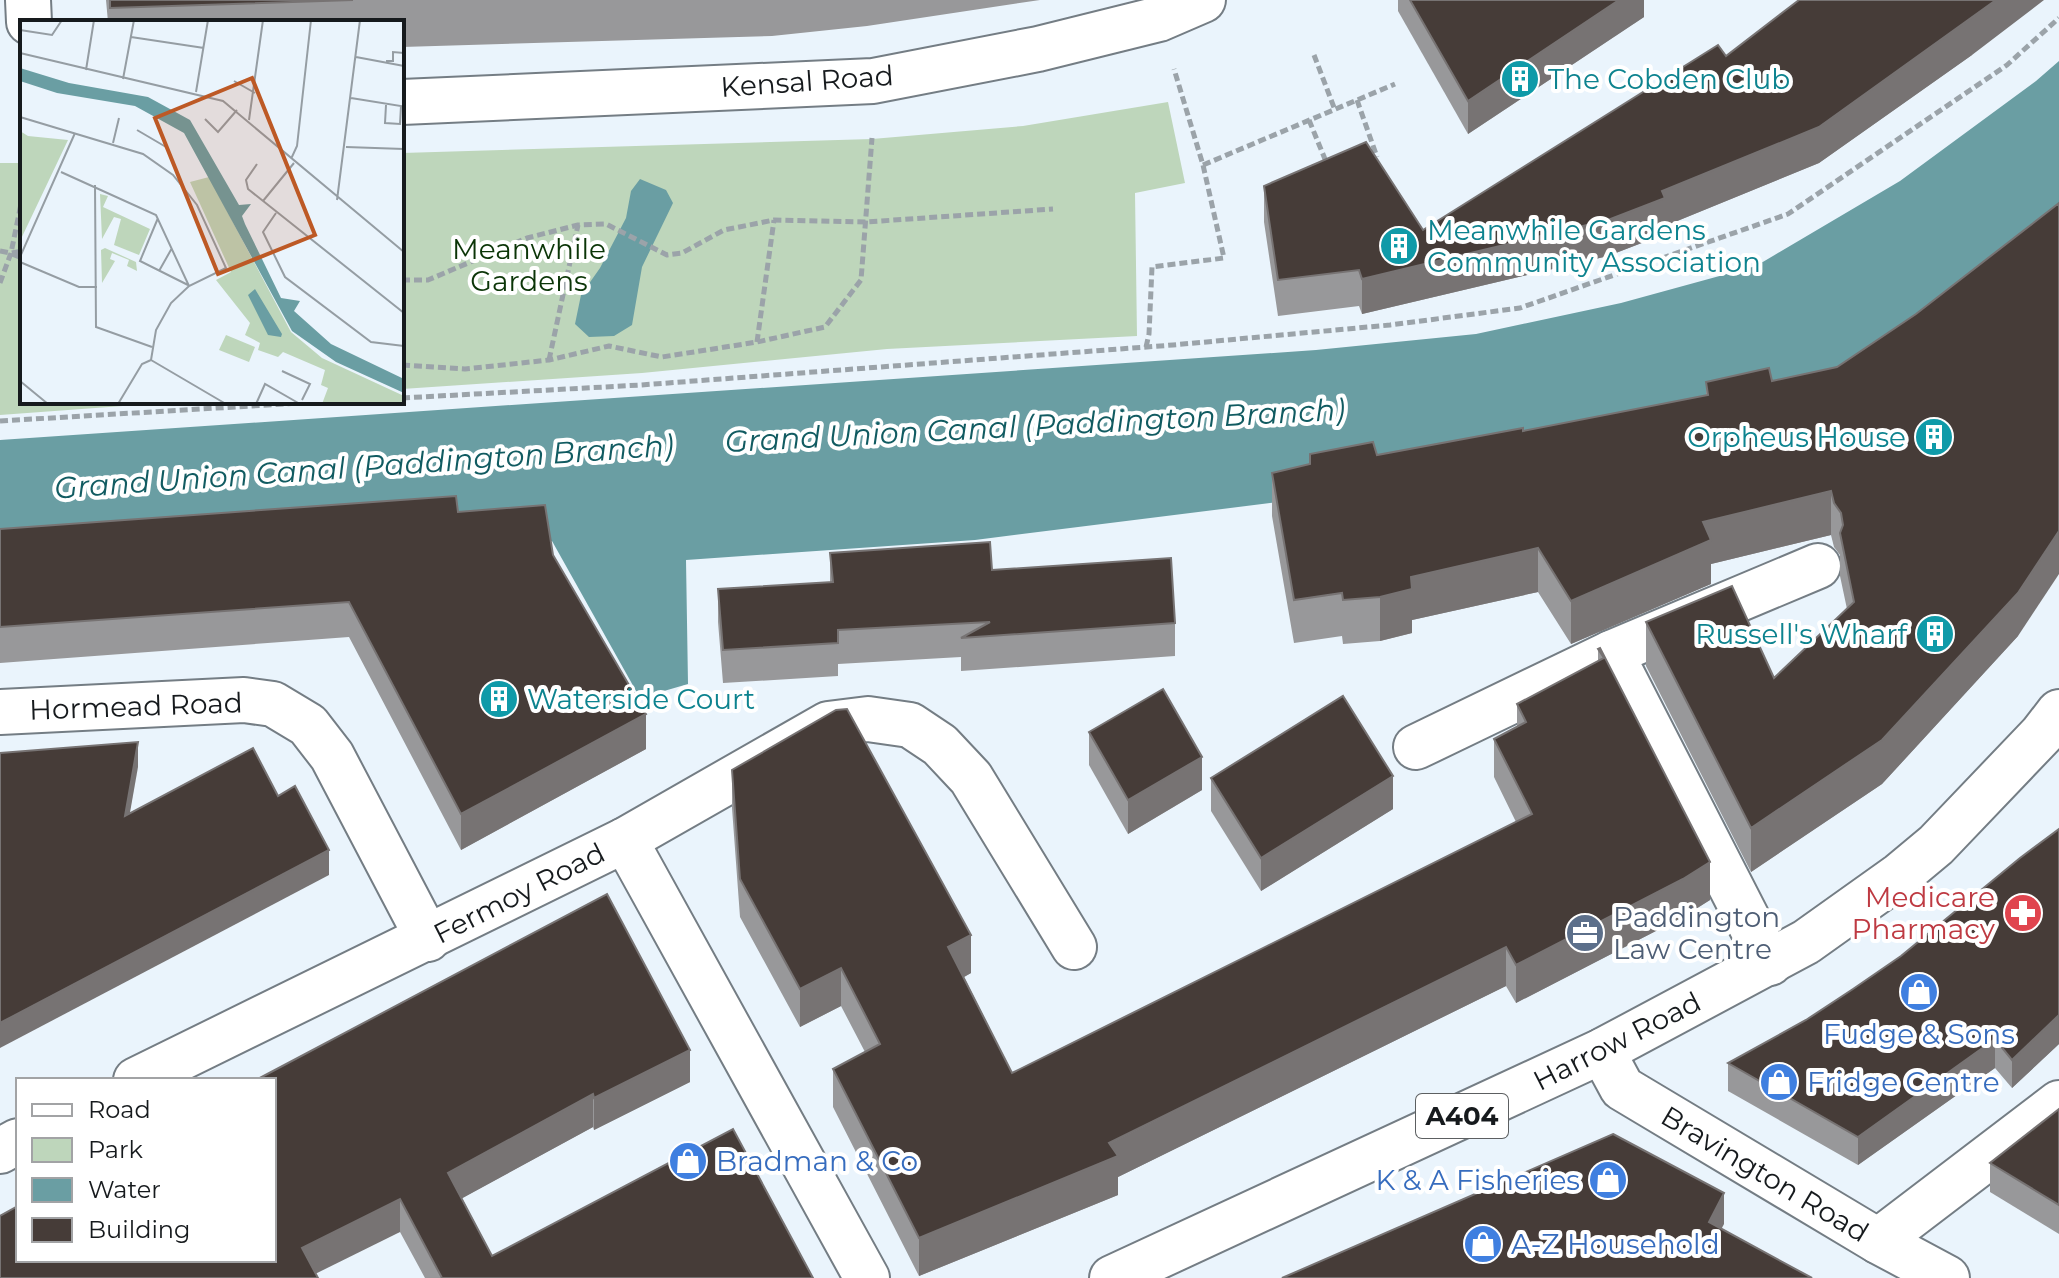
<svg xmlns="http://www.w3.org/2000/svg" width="2059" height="1278" font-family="Montserrat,sans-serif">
<rect width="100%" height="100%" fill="#eaf4fc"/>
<g fill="#bed6bb">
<polygon points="1168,102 1185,183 1135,193 1137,336 887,349 642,373 402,389 402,153 872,139 1023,126"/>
<polygon points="0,163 22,163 22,402 177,402 0,415"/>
</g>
<g fill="#6a9ea3">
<polygon points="2059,61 2059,247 1916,358 1310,498 975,540 686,560 688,684 640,698 552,541 458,547 0,565 0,440 1316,350 1476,334 1621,303 1756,266 1900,181 2036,81"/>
<polygon points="640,179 666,190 673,203 642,267 632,325 614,336 589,337 575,324 581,295 600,268 626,218 631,191"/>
</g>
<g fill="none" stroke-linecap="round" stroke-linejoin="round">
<g stroke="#747d84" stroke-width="48">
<g id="minor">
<polyline points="28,0 29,22"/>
<polyline points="402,102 873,81 1038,49 1159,19 1203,0"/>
<polyline points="0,712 244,700 273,704 308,725 332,756 428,939"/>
<polyline points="1416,747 1611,653"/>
<polyline points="625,840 867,1278"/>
<polyline points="1770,963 1611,653 1818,566"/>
<polyline points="1602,1051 1622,1088 1878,1241 1947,1278"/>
<polyline points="136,1080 625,840 828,724 868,719 910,725 940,745 971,778 1074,947"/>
<polyline points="0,1151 18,1141"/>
<polyline points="1878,1241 2059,1103"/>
</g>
</g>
<g stroke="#747d84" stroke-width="48">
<polyline id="major" points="1112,1278 1602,1051 1806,942 1900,875 1936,845 2042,734 2059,712"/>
</g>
<g stroke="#9ba3a9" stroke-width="5" stroke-dasharray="8 4" stroke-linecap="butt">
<polyline points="1314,55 1335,110"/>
<polyline points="1357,100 1377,157"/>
<polyline points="1309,120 1327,164"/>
<polyline points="1203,165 1395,84"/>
<polyline points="0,251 11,253 22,251"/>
<polyline points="12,254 22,258"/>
<polyline points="402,280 428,280 527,238 578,225 606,224 667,255 682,253 724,230 774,220 866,222 1053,209"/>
<polyline points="0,283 11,253 22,199"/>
<polyline points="757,342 774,220"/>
<polyline points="1146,347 1149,334 1152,267 1224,258 1203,165 1174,69"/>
<polyline points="549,360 578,225"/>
<polyline points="402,365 465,369 549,360 609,346 662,357 757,342 825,327 861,280 872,138"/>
<polyline points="402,398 641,385 1173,345 1390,325 1520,308 1788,214 2007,65 2059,18"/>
<polyline points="0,421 318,402"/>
</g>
<use href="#minor" stroke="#fff" stroke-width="44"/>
<use href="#major" stroke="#fff" stroke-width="44"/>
</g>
<g fill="#98989a">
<polygon points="106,0 1040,0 867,26 772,36 402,47 402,22 108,22"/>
<polygon points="1398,0 1644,0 1644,17 1468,134 1398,11"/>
<polygon points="1972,55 1819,163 1665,226 1665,234 1608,256 1362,314 1359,306 1278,316 1264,222 1264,186 1423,230 1726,56"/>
<polygon points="1772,381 2018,636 1882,784 1751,872 1646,666 1646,622 1774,678 1847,609 1840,576 1840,555 1834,547 1831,535 1711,564 1711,584 1571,644 1538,592 1412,620 1412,633 1380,641 1343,644 1342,636 1294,643 1272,516 1272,473 1523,431 1706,395 1706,382"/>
<polygon points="458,512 553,555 646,749 461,850 349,637 0,663 0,529"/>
<polygon points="830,553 992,570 1175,623 1175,656 961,671 961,657 838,664 838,676 723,683 718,622 718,589 830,582"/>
<polygon points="1600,648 1710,900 1683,917 1516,1003 1506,986 1118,1177 1118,1195 919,1276 833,1107 833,1069 865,1052 841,1006 800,1027 740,917 732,808 732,770 971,973 964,977 1012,1073 1516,822 1494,777 1494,739 1517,727 1517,704 1598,661 1598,649"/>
<polygon points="1089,732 1202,790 1128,834 1089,765"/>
<polygon points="1211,778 1393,809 1261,891 1211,811"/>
<polygon points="2059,829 2059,1044 2012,1088 1995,1068 1858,1165 1728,1091 1728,1063 1806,1020 1853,989 1901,956"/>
<polygon points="607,894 690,1082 594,1130 593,1127 462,1198 492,1256 813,1278 425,1278 400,1232 0,1278"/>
<polygon points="2059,1109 2059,1234 1990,1192 1990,1163"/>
</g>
<g fill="#777373">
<polygon points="1619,0 1644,0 1644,17 1468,134 1468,101"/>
<polygon points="1996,0 2044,0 1972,55 1819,163 1665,226 1665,234 1608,256 1362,314 1362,279 1662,191"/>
<polygon points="1831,491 1831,535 1711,564 1711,584 1571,644 1571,601 1703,522"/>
<polygon points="2059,531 2059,574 2018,636 1882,784 1751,872 1751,828"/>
<polygon points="1538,548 1538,592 1412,620 1412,633 1380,641 1380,597 1411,577"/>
<polygon points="646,714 646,749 461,850 461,814"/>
<polygon points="138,742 138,767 125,841 125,816"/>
<polygon points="1202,757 1202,790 1128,834 1128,800"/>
<polygon points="1393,776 1393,809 1261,891 1261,858"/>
<polygon points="329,850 329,875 0,1048 0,1023"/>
<polygon points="1710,862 1710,900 1683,917 1516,1003 1516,965"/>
<polygon points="971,935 971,973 948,986 948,947"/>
<polygon points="1506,947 1506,986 1118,1177 1118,1195 919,1276 919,1238"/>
<polygon points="841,968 841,1006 800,1027 800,989"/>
<polygon points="2059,1015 2059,1044 2012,1088 2012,1060"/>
<polygon points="1995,1039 1995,1068 1858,1165 1858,1137"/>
<polygon points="690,1050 690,1082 594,1130 594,1098"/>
<polygon points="593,1094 593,1127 448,1206 448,1173"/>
<polygon points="1724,1193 1724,1224 1709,1253 1709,1222"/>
<polygon points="400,1199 400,1232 307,1278 302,1248"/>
</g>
<g fill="#463c38" stroke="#777373" stroke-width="2">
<polygon points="110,0 353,0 110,8"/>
<polygon points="1410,0 1619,0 1468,101"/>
<polygon points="1799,0 1996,0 1819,127 1662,191 1665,198 1608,220 1362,279 1359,270 1278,280 1264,186 1366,142 1423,230 1718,45 1726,56"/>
<polygon points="2059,203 2059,531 2018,593 1882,740 1751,828 1646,622 1732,586 1774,678 1854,602 1840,533 1843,525 1841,513 1834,503 1831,491 1703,522 1711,540 1571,601 1538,548 1411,577 1412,589 1380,597 1343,600 1342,593 1294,600 1272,473 1310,464 1310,454 1373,442 1377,455 1523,428 1523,431 1708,395 1706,382 1769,368 1772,381 1837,367 1916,314"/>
<polygon points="456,496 458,512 545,505 553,555 646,714 461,814 349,602 0,627 0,529"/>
<polygon points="990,542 992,570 1171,558 1175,623 961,638 990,622 838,630 838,643 723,650 718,589 833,582 830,553"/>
<polygon points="1600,648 1710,862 1683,879 1516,965 1506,947 1109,1143 1118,1156 919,1238 833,1069 880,1044 841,968 800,989 740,879 732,770 836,710 847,709 971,935 948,947 1012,1073 1532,814 1494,739 1526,722 1517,704 1604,658 1598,649"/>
<polygon points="1163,689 1202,757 1128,800 1089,732"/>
<polygon points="1343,696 1393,776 1261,858 1211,778"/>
<polygon points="138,742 125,816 253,748 278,796 295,786 329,850 0,1023 0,753"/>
<polygon points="2059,829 2059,1015 2012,1060 1995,1039 1858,1137 1728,1063 1806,1020 1853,989 1901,956 2020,858"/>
<polygon points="607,894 690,1050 594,1098 593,1094 448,1173 492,1256 733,1129 813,1278 442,1278 400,1199 302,1248 318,1278 0,1278 0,1216 18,1206 18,1260 274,1260 274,1080 256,1080"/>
<polygon points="2059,1109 2059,1205 1990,1163"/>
<polygon points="1613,1134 1724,1193 1709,1222 1812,1278 1282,1278"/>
</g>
<defs>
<g id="building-disc" transform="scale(2)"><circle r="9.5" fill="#0f9aa8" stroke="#fff"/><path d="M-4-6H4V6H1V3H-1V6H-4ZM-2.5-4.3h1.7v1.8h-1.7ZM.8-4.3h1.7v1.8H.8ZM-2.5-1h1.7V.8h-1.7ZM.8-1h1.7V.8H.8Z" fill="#fff"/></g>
<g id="pharmacy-disc" transform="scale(2)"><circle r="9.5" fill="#e0444e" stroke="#fff"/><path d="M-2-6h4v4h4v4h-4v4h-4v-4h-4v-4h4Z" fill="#fff"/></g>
<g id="office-disc" transform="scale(2)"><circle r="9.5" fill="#5c6f8a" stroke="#fff"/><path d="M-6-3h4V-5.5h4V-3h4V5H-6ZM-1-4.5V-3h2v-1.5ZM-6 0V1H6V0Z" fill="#fff"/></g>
<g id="shop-disc" transform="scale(2)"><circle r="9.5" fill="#3f7fe0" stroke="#fff"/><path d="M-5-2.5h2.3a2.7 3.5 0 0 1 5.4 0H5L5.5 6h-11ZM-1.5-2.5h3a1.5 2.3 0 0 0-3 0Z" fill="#fff"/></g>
</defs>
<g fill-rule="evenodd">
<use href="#building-disc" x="1520" y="79"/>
<use href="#building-disc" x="1399" y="246"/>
<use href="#building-disc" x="1934" y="437"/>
<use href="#building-disc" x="1935" y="634"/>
<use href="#building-disc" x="499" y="699"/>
<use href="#pharmacy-disc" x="2023" y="913"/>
<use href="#office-disc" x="1585" y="933"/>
<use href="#shop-disc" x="1919" y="992"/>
<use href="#shop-disc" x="1779" y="1082"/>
<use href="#shop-disc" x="688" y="1161"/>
<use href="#shop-disc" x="1608" y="1180"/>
<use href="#shop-disc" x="1483" y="1244"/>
</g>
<g text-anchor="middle" stroke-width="8" stroke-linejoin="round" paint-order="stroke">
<rect fill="#fff" stroke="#5c5f61" stroke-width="2" x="1416" y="1094" width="92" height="44" rx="6"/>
<g font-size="26" font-weight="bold" fill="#161a1d">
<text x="1462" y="1125">A404</text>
</g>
<g font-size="28" fill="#0d838f" stroke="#fff" text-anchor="start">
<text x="1548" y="89">The Cobden Club</text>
<text x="1427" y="240">Meanwhile Gardens<tspan x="1427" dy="32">Community Association</tspan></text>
<text x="1906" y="447" text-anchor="end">Orpheus House</text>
<text x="1907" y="644" text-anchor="end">Russell's Wharf</text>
<text x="527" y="709">Waterside Court</text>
</g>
<g font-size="28" fill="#161a1d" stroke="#fff">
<text transform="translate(807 81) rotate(-4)" y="10">Kensal Road</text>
<text transform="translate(136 706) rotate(-2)" y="10">Hormead Road</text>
<text transform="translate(519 893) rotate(-27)" y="10">Fermoy Road</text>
<text transform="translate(1617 1041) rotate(-27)" y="10">Harrow Road</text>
<text transform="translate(1765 1174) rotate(31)" y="10">Bravington Road</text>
</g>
<g font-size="28" fill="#0b3507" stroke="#fff">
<text x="529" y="259">Meanwhile<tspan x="529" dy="32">Gardens</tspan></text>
</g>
<g font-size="28" fill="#be3a42" stroke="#fff" text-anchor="end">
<text x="1995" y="907">Medicare<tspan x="1995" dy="32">Pharmacy</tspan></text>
</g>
<g font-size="28" fill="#4e5e75" stroke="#fff" text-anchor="start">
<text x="1613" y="927">Paddington<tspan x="1613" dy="32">Law Centre</tspan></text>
</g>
<g font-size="28" fill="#366cbe" stroke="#fff" text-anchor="start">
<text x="1919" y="1044" text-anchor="middle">Fudge &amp; Sons</text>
<text x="1807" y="1092">Fridge Centre</text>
<text x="716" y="1171">Bradman &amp; Co</text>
<text x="1580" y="1190" text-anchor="end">K &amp; A Fisheries</text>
<text x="1511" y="1254">A-Z Household</text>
</g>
<g font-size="30" font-style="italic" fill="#115b61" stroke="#fff">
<text transform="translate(1035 426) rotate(-3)" y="10">Grand Union Canal (Paddington Branch)</text>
<text transform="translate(364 467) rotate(-4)" y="10">Grand Union Canal (Paddington Branch)</text>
</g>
</g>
<g transform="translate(20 20)">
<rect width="384" height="384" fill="#eaf4fc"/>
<path d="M0,111L8,116L48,120L0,221ZM189,157L271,312L302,338L384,376V384H302L308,368L301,365L305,350L263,332L258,337L238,330L240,323L225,315L230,303L196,260L211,252L170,162ZM80,174L88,176L83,187L130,209L119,235L94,225L101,199L94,197L82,219ZM85,228L116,242L117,251L107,246L109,240L92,233L90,239L95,241L82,263L81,230ZM206,315L235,327L229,342L199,330Z" fill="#bed6bb"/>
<path d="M0,48L49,63L128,77L170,100L219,185L231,184L222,196L225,204L261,278L280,281L274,291L311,324L384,359V373L316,342L272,311L164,113L115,86L37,73L0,61ZM235,269L262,314L261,317L248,315L228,275Z" fill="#6a9ea3"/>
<path fill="none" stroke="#959da3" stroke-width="2" d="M0,10L32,15L42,0M111,17L184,28M0,33L203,81L384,232M336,37L384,46M366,41H373V32L384,33M66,50L74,0M103,59L114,0M214,61L235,73M176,72L188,0M331,78L381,86L380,104L365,103L366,85M0,97L123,134L153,155L177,185L206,248L169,266L151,283L136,310L131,340M185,99L198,112L217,90M229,100L243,0M117,110L146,127M93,123L99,98M326,127L384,129M271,139L277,126L291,0M237,144L226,160L228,169L384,293M41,152L136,195L169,266M75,165L76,307L132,327M317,180L340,0M243,181L274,143M256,193L243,212L265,257L351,322L384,326M138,198L120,241L168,265M0,237L55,113M0,242L59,267H77M139,251L152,228M131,340L206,384M262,351L290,364L282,380M0,361L28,384M98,384L122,344L131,340M236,384L245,364L280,384"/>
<path fill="#bd5925" fill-opacity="0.15" stroke="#bd5925" stroke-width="4" d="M232,58L295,215L198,254L135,98Z"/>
<rect width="384" height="384" fill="none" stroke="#161a1d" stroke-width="4"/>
</g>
<rect x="16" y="1078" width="260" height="184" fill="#ffffff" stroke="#a2a3a5" stroke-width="2"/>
<rect x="32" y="1104" width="40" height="12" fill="#ffffff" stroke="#a2a3a5" stroke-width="2"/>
<text x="88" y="1118" font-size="24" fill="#161a1d">Road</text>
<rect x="32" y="1138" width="40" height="24" fill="#bed6bb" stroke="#a2a3a5" stroke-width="2"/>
<text x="88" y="1158" font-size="24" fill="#161a1d">Park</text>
<rect x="32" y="1178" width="40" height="24" fill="#6a9ea3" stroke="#a2a3a5" stroke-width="2"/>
<text x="88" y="1198" font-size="24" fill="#161a1d">Water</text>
<rect x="32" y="1218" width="40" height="24" fill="#463c38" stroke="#a2a3a5" stroke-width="2"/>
<text x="88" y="1238" font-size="24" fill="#161a1d">Building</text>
</svg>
